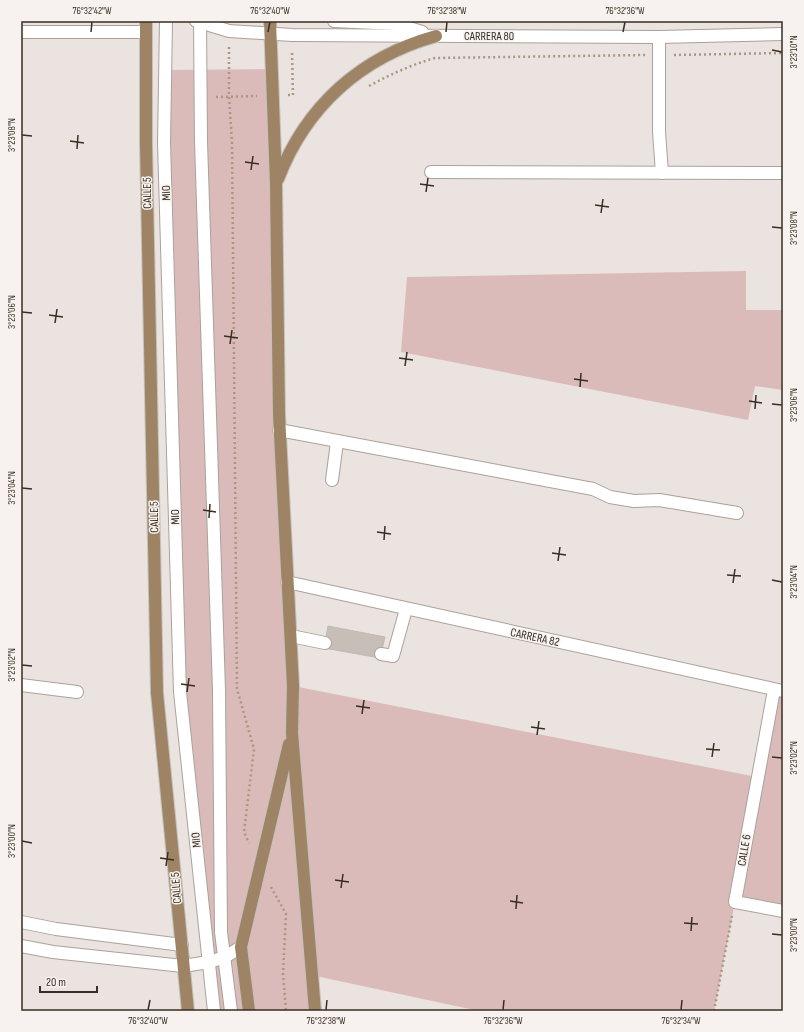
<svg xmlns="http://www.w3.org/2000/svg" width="804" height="1032" font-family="'Sofia Sans Condensed',sans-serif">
<rect width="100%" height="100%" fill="#eae3df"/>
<g fill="#dabbb9">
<polygon points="272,69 293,686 757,777 774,690 783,691 783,911 734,907 714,1011 479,1011 311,975 315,1011 214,1011 180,692 165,70"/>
<polygon points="746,271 746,310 783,310 783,390 755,386 748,420 401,352 407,277"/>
</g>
<polygon fill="#c7beb8" stroke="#c3b9b2" points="328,626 385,637 380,658 324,648"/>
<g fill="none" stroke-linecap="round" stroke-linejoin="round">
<g stroke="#aaa29b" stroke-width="14">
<g id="lane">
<polyline points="166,21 164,143 180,692 214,1011"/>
<polyline points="200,21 201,142 219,690 221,932 231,1011"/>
<polyline points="279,430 593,489 610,497 634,501 659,500 737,513"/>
<polyline points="332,480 337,442"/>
<polyline points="291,636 325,643"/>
<polyline points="381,654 393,656 406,609"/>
<polyline points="21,685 77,692"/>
<polyline points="21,922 56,929 182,945"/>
<polyline points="21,946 53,952 183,966 209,962 225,957 241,947"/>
</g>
</g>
<g stroke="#aaa29b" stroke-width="14">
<g id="street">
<polyline points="659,37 659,132 662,173"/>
<polyline points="431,172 783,173"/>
<polyline points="287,582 783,691"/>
<polyline points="774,690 735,902 783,911"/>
</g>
</g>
<g stroke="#aca096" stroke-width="14">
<g id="secondary">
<polyline points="196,21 229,31 292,35 659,37 783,34"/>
<polyline points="334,21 396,24 422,32"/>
<polyline points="21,32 146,32"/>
</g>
</g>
<g stroke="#c4c0bc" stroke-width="14">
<g id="primary">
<polyline points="146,21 146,143 157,693 188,1011"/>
<polyline points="270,21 276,184 279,415 293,686 292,733 315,1011"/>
<path d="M278,179C306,106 361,57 436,36"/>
<polyline points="249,1011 241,947 289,744"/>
</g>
</g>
<g stroke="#ac9681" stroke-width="2.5" stroke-dasharray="2 3" stroke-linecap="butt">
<polyline points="229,47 229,96 232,142 237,689 254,749 244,832 249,843"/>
<polyline points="674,55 783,53"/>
<path d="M369,86C391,74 411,65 435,58L645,55"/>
<polyline points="288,95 293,95 292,51"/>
<polyline points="216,97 257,96"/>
<polyline points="271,887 286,914 283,974 286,1011"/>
<polyline points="714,1011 732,916"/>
</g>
<use href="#lane" stroke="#fff" stroke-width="12"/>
<use href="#street" stroke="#fff" stroke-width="12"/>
<use href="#secondary" stroke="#fff" stroke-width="12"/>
<use href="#primary" stroke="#9e8465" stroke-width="12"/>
</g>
<path fill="none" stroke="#392e21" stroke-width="1.5" d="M91,32L92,22M268,32L270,22M446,32L447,22M623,32L625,22M772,50L782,52M22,135L32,136M70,141L84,143M77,149L78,135M245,162L259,164M251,170L253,156M420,184L434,186M426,192L428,178M595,205L609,207M601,213L603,199M772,227L782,228M22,312L32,313M49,315L63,317M55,323L57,309M224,336L238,338M230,344L232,330M399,358L413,360M405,366L407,352M574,379L588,381M580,387L581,373M749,401L762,403M772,404L782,405M755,409L756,395M22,488L32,489M203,510L216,512M209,518L210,504M377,532L391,534M384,540L385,526M552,553L566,555M558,561L560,547M727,575L741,576M772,580L782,582M733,583L735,569M22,665L32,666M181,684L195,686M187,692L189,678M356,706L370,708M362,714L364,700M531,727L545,729M537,735L539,721M706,749L720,750M712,757L714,743M772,757L782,758M22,841L32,843M160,858L174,860M166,866L168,852M335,880L349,882M341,888L343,874M510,901L523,903M516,909L517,895M684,923L698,924M691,931L692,917M772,934L782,935M148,1010L150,1000M326,1010L327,1000M503,1010L504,1000M681,1010L682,1000"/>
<g text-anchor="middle" stroke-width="3" stroke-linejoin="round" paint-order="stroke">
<g font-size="12" fill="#392e21" stroke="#f7f2ef">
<text x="489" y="40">CARRERA 80</text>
<text transform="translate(147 193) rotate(-91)" y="4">CALLE 5</text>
<text transform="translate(166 193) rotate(-92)" y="4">MIO</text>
<text transform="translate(154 517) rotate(-91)" y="4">CALLE 5</text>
<text transform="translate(175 517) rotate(-92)" y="4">MIO</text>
<text transform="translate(535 637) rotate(12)" y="4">CARRERA 82</text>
<text transform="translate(196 840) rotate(-96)" y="4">MIO</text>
<text transform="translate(744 850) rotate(-80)" y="4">CALLE 6</text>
<text transform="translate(176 888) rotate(-95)" y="4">CALLE 5</text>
</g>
</g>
<rect width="804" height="1032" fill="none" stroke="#f7f2ef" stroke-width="44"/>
<path d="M40 986v6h57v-6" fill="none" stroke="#392e21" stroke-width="2"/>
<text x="46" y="986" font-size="12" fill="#392e21" stroke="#f7f2ef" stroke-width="3" paint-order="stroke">20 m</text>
<rect x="22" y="22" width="760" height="988" fill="none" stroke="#392e21" stroke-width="1.5"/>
<g font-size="10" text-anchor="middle" fill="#392e21">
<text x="92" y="14">76°32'42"W</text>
<text x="270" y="14">76°32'40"W</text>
<text x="447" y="14">76°32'38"W</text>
<text x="625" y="14">76°32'36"W</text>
<text transform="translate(793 52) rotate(-90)" y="4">3°23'10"N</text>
<text transform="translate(11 135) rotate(-90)" y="4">3°23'08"N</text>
<text transform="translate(793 228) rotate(-90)" y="4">3°23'08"N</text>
<text transform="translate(11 312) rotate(-90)" y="4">3°23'06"N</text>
<text transform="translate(793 405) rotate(-90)" y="4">3°23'06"N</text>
<text transform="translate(11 488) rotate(-90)" y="4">3°23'04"N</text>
<text transform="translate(793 582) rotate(-90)" y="4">3°23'04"N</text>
<text transform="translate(11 665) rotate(-90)" y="4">3°23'02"N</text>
<text transform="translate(793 758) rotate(-90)" y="4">3°23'02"N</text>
<text transform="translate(11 841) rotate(-90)" y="4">3°23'00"N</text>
<text transform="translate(793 935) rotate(-90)" y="4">3°23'00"N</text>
<text x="148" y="1024">76°32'40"W</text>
<text x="326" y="1024">76°32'38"W</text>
<text x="503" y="1024">76°32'36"W</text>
<text x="681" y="1024">76°32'34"W</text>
</g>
</svg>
